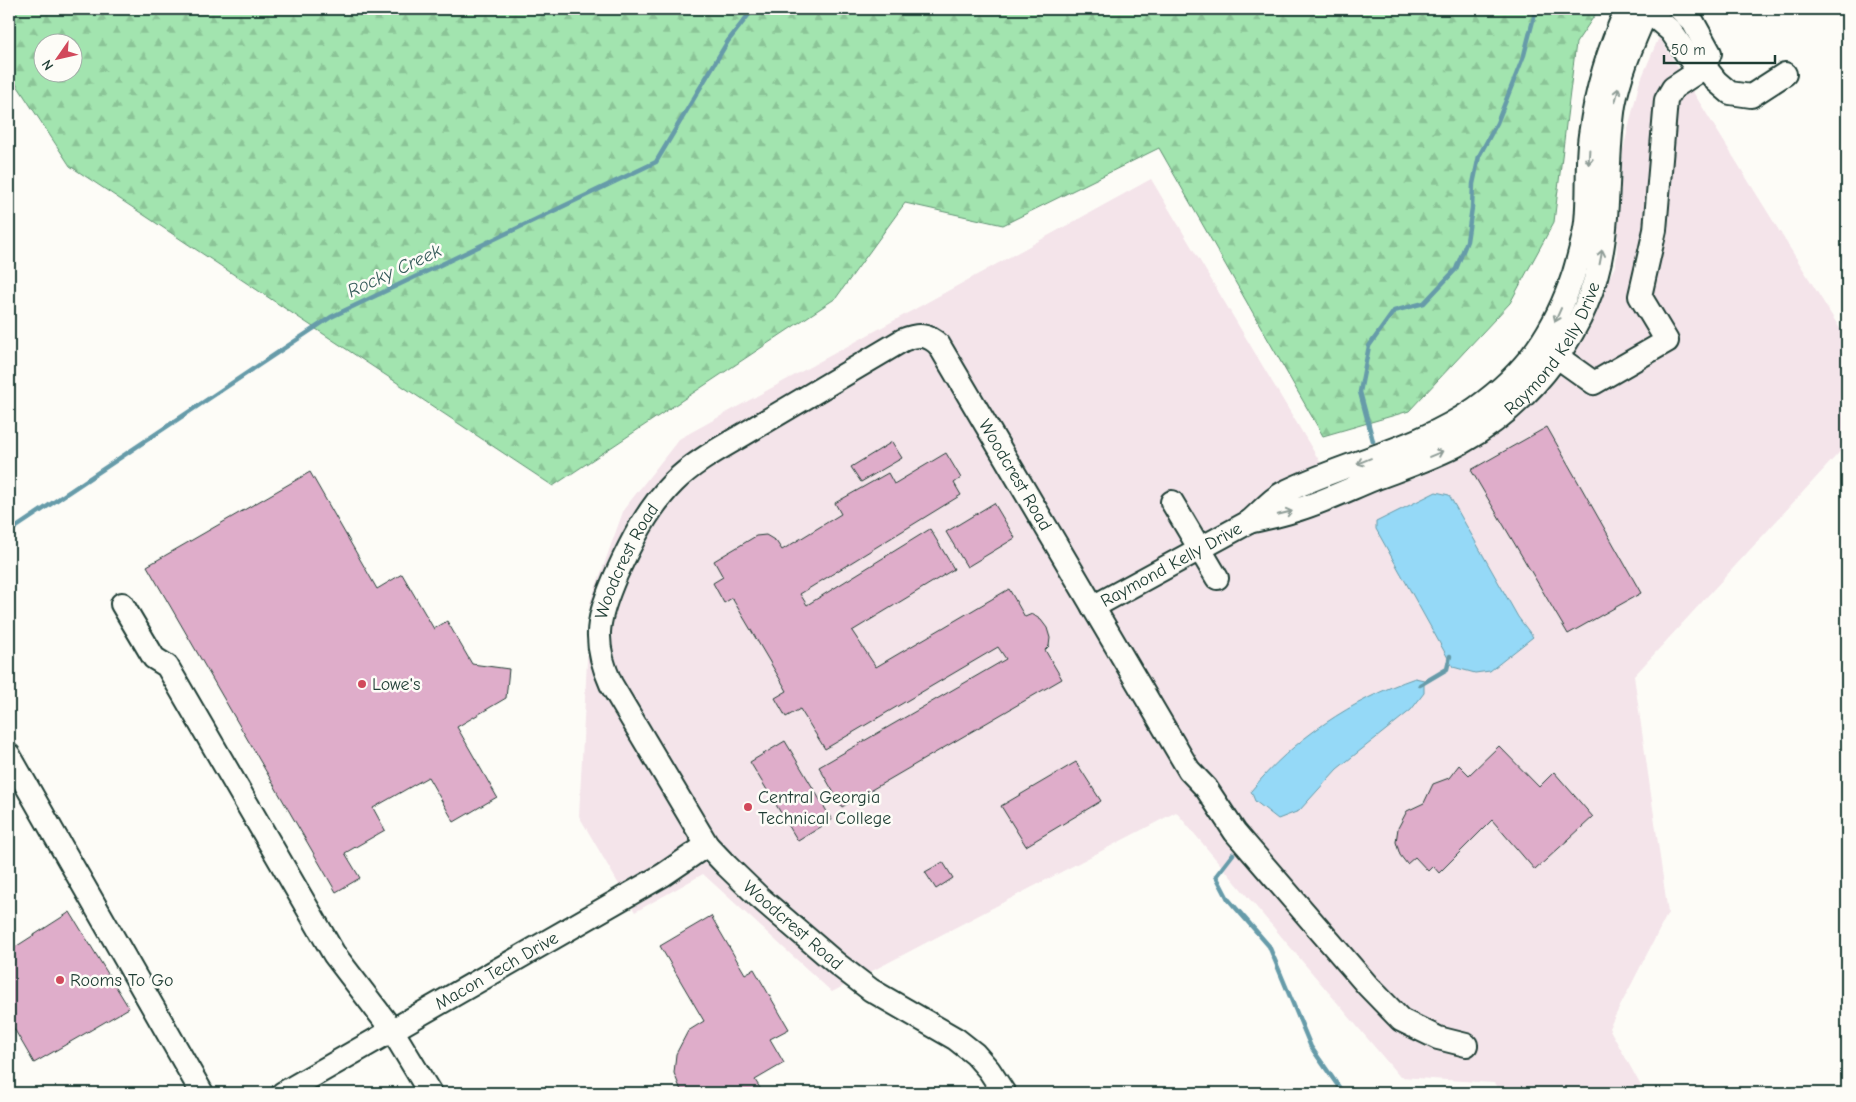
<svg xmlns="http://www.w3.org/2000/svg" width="1856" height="1102" font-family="'Comic Neue',sans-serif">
<defs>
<pattern id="forest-firs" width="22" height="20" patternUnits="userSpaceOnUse" patternTransform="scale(1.25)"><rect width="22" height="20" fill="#a2e4af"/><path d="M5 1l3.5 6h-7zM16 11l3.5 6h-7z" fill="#8bc497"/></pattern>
</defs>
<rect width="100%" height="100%" fill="#fdfcf7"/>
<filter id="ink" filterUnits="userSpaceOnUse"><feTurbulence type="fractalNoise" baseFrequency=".02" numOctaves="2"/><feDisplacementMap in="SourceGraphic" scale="10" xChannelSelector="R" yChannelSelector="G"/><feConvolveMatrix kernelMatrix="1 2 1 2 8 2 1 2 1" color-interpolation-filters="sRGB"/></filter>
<g filter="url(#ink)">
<polygon fill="#f4e4ea" points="1659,37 1847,340 1847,444 1634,676 1668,913 1609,1028 1645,1093 1501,1093 1494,1083 1400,1077 1176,812 832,992 703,874 635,912 579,816 590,603 624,509 679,439 1151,179 1341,497 1419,477 1487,437 1538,399 1580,338 1616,264 1623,150 1639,84"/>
<path fill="url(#forest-firs)" stroke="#609072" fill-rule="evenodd" d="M9,9H1599L1576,43L1554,222L1510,303L1409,411L1323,436L1159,148L1003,225L905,203L836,298L553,486L70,166L9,73ZM42,42H72V72H42Z"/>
<g fill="#95d9f7" stroke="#669ba9">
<polygon points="1436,492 1449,495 1518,617 1533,637 1490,671 1475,673 1453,667 1376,529 1376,522"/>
<path d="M1415,678L1424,680V693L1411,710L1337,769L1299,811L1278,819L1255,801L1251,791C1293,739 1352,700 1415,678Z"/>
</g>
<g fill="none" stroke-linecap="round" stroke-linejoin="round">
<g stroke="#669ba9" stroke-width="4.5">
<polyline points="1373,441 1360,392 1369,346 1394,311 1424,303 1456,269 1467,241 1472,208 1473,184 1479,156 1497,123 1524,55 1536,9"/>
<polyline points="9,532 331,317 656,162 728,41 753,9"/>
<polyline points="1420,685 1447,669 1450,656"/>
<polyline points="1233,854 1216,876 1228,899 1269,946 1311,1047 1343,1093"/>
</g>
</g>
<g fill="#dfadca" stroke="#1f3d34">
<polygon points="1547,427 1641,593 1568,634 1471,470"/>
<polygon points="892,442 902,458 861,482 851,467"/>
<polygon points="946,453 961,478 954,483 961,495 800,594 807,605 930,529 954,569 852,631 876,667 1009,589 1025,617 1032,614 1041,620 1047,628 1050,638 1049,646 1045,650 1062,679 842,807 819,767 1006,659 998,647 825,749 800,709 786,717 775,698 787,691 732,598 724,603 713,583 723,577 714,561 756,536 766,535 776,541 782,550 841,514 835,503 888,473 894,484"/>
<polygon points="310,472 377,589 402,574 434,629 447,621 472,664 509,669 506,698 457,727 497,797 454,822 428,777 373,808 385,830 345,853 360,878 336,892 147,566"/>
<polygon points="994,503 1015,538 967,567 946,532"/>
<polygon points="785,741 832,820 798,841 750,762"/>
<polygon points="1499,746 1539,787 1554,772 1593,817 1535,870 1492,820 1439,873 1433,866 1428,871 1415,857 1407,864 1400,855 1396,842 1398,828 1407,811 1424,803 1433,784 1449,778 1459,765 1469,775"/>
<polygon points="1076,762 1101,801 1026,846 1001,806"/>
<polygon points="943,862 953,878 936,889 925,872"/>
<polygon points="70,912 129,1008 34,1063 9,1020 9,951"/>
<polygon points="711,916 745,974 754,969 789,1029 770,1039 784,1063 755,1080 762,1091 759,1093 682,1093 674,1073 676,1054 688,1031 704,1021 660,946"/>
</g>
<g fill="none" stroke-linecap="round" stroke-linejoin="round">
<g stroke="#1f3d34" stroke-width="26">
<g id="minor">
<path id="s1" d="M1627,9C1608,49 1596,91 1590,135C1586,164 1589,193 1586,222C1584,239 1579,256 1574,273C1555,331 1527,372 1476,408C1420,448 1349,461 1287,491C1273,497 1261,512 1249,522C1264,518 1279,516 1293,511C1321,503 1347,490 1374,479C1403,468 1434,458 1461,443C1534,402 1591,328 1603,244C1610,198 1607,151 1614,105C1620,72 1634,39 1648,9"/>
<polyline points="1645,9 1671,31 1692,62 1705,67 1716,81 1730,93 1751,96 1785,74"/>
<polyline points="1545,348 1594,383 1667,341 1640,296 1655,230 1666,100 1673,88 1705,67 1710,53 1693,22 1680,9"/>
<polyline points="1172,502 1217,578"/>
<polyline points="122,604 154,658 167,666 334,954 392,1030 430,1093"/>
<path id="s2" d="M1093,607L1249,522"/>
<polyline points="9,755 202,1093"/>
<path id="s3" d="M283,1093L663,875L707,845"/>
<path id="s4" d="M1004,1093L989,1070L975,1054L956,1039L871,990L837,964L759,897L727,866L707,845L611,684C591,640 598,617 616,575C631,542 648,508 674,482C697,459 729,444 756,427C805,398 854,369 903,340C918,334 928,334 939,345L1189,770L1206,788L1235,832L1368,986L1401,1020L1438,1038L1466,1045"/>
</g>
</g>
<use href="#minor" stroke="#fdfcf7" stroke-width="22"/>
</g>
<defs><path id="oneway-shaft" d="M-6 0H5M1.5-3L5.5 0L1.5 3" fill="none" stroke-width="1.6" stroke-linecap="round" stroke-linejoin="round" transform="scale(1.25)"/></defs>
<g stroke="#8e9c96">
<use href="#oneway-shaft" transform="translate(1617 95) rotate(-76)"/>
<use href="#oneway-shaft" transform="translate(1589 157) rotate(93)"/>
<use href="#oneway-shaft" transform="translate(1601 257) rotate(-79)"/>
<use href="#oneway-shaft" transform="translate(1558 315) rotate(114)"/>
<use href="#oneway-shaft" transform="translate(1436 454) rotate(-23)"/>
<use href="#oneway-shaft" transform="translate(1364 461) rotate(158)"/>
<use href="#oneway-shaft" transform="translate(1285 513) rotate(-14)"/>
</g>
</g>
<g fill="#d1495b" stroke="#fdfcf7" stroke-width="2">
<circle cx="362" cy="684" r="5"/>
<circle cx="748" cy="807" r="5"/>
<circle cx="60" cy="980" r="5"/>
</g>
<g text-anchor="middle" stroke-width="5" stroke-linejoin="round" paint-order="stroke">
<g font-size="18" fill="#1f3d34" stroke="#fdfcf7">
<text dy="6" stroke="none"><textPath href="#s1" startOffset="1059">Raymond Kelly Drive</textPath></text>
<text dy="6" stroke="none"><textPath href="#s4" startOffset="1261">Woodcrest Road</textPath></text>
<text dy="6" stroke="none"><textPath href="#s4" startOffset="708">Woodcrest Road</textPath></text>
<text dy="6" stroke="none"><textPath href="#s2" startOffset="89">Raymond Kelly Drive</textPath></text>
<text transform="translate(793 925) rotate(41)" y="6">Woodcrest Road</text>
<text dy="6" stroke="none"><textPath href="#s3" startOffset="246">Macon Tech Drive</textPath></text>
</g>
<g font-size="18" fill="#1f3d34" stroke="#fdfcf7" text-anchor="start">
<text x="372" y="690">Lowe's</text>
<text x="758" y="803">Central Georgia<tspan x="758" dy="21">Technical College</tspan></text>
<text x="70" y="986">Rooms To Go</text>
</g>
<g font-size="19" font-style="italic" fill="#375c5b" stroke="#fdfcf7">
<text transform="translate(394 270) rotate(-25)" y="7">Rocky Creek</text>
</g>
</g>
<rect width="1856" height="1102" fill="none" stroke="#fdfcf7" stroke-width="30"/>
<rect x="15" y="15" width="1826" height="1072" fill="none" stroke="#1f3d34" stroke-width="2" filter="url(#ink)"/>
<g transform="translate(58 58) rotate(236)"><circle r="24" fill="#fdfcf7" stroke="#a4b0a9"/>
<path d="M0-4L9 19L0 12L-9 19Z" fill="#d1495b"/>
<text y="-8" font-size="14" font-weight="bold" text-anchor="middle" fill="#1f3d34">N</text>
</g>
<path d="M1664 55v8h111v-8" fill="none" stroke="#1f3d34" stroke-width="2.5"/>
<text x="1671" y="55" font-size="15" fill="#1f3d34" stroke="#fdfcf7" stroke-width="4" paint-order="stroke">50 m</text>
</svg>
